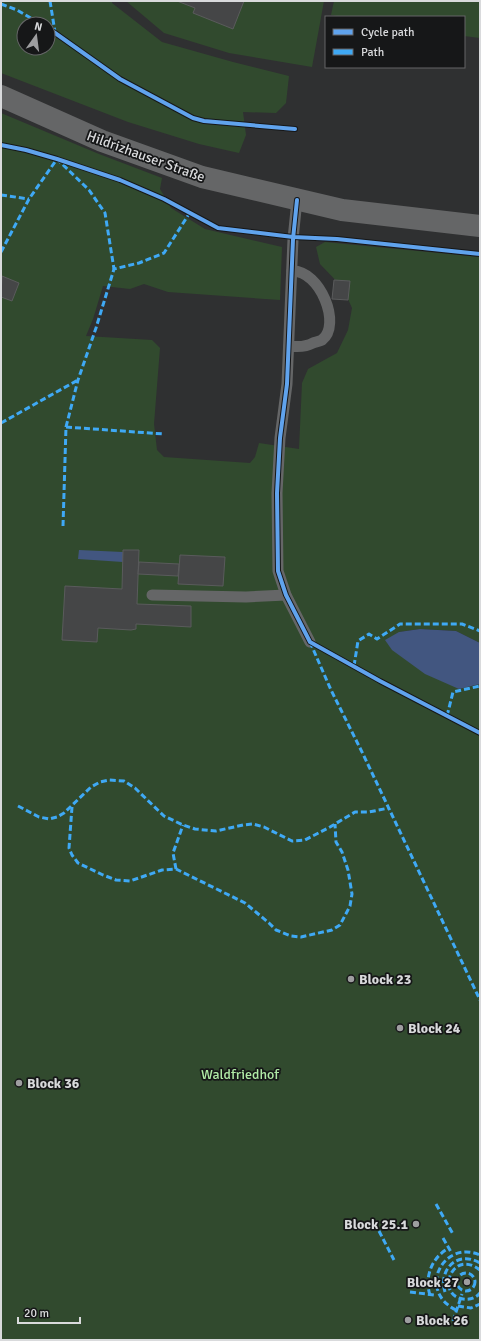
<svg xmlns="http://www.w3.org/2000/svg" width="481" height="1341" font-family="Signika,sans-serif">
<rect width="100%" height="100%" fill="#2f3031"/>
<g fill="#314a2e" fill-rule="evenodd">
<path d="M1,1H112V3L162,42L233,62L289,76L286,103L276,113L243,112L246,135L239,153L199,144L128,122L1,73ZM24,24H48V48H24Z"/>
<polygon points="126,1 324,1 312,67 229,53 164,33"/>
<polygon points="334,1 480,1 480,38 464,36 464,17 342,17 331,15"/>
<polygon points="1,113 99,154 162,178 160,189 171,208 205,229 282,247 280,300 168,292 144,284 130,289 103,286 93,319 86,336 152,340 160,348 154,424 157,450 164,457 250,463 255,457 259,443 299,449 302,383 308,369 337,353 348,330 352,308 343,288 320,264 316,247 325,242 480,257 480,643 456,631 420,629 399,632 459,689 480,684 480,1340 1,1340"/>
</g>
<g fill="#425680">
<polygon points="79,550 123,552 123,562 78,559"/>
<polygon points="420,629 456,631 480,643 480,684 459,689 425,674 392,650 385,640 399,632"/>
</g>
<g fill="#454647" stroke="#5a5b5c">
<polygon points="177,1 244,1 233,29 193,13 195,8"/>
<polygon points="2,276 19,283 12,301 1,297"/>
<polygon points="334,280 350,281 348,300 332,299"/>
<polygon points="123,550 139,550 137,604 191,606 191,627 136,624 136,629 131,630 98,628 97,642 62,640 65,586 122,589"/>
<polygon points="180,555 225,557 223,586 178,584"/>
<polygon points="139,562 179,564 178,576 138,574"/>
</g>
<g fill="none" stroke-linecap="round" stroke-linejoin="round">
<g stroke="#656667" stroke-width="11">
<polyline points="297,200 293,239 287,384 280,438 277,493 278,571 286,595 310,642"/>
<path d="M289,346C297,347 306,347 313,343C316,342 320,341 322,340C342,325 320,270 292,271"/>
<polyline points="152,595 246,597 286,595"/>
</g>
<polyline stroke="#656667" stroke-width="22" points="1,96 102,141 202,177 342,210 480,226"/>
<g stroke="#3fa9f5" stroke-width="3" stroke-dasharray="6 3" stroke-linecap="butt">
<polyline points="50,1 55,32"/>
<polyline points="1,4 17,10 41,24"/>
<polyline points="1,195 29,199"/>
<polyline points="1,252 29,199 57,159 89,190 105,213 114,269"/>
<polyline points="1,423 78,380"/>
<polyline points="66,427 164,434"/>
<polyline points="63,526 66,427 78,380 96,328 114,269 139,263 164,253 189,214"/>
<polyline points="310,642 331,690 363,754 480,1000"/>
<polyline points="354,666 358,641 369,634 377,639 400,624 462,624 480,631"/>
<polyline points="447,716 453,692 480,686"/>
<polyline points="18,806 39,817 49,819 57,817 64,813 91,787 100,782 109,780 124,781 135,788 164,816 183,825 195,829 216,831 243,825 253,824 264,827 292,841 305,840 330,827 355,812 369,812 389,808"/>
<polyline points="72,807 69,848 72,855 78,863 103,875 116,880 130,881 162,870 176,869 245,903 269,923 276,930 291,936 301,937 332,930 340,925 350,906 352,894 348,870 342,852 336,842 335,824"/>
<polyline points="176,869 173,853 183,825"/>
<polyline points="436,1204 453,1234"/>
<polyline points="379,1231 394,1260"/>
<polyline points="443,1238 451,1252"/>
<path d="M480,1270C452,1248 435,1295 463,1299C470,1300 476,1298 480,1293"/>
<circle cx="466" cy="1282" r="9"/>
<polyline points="410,1292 434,1295"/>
<path d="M445,1292C438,1269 458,1250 480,1263"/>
<path d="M430,1295C424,1277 432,1257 449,1248"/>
<polyline points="458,1306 471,1308 480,1304"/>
<path d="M456,1310C416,1290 444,1239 480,1255"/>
<polyline points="453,1321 462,1294"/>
</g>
<g stroke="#161718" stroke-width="6">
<g id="cycleway">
<polyline points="48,28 120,79 193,118 204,121 295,129"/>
<polyline points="1,145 26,150 57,159 120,180 164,199 218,228 293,237 337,239 480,254"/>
<polyline points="297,200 293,239 287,384 280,438 277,493 278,571 286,595 310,642 380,681 480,733"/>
</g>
</g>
<use href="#cycleway" stroke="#60a3ed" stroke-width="4"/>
</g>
<g fill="#9e9ea0" stroke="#161718" stroke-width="1.5">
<circle cx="351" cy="979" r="4"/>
<circle cx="400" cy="1028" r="4"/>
<circle cx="19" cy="1083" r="4"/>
<circle cx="416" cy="1224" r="4"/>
<circle cx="467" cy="1282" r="4"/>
<circle cx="408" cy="1320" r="4"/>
</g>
<g text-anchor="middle" stroke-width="3.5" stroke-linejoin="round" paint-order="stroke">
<g font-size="14" fill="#d9dadc" stroke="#161718">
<text transform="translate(146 156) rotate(20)" y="5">Hildrizhauser Straße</text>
</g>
<g font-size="14" font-weight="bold" fill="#d9dadc" stroke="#161718" text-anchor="start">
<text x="359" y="984">Block 23</text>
<text x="408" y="1033">Block 24</text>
<text x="27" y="1088">Block 36</text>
<text x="408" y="1229" text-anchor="end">Block 25.1</text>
<text x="459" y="1287" text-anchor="end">Block 27</text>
<text x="416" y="1325">Block 26</text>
</g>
<g font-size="14" fill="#b0eaa6" stroke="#161718">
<text x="240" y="1079">Waldfriedhof</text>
</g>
</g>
<rect width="481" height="1341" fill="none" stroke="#d9dadc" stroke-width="4"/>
<rect x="325" y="16" width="140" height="52" fill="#161718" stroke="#646566"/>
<rect x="333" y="29" width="20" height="6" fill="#60a3ed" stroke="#646566"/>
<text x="361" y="36" font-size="12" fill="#d9dadc">Cycle path</text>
<rect x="333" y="49" width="20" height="6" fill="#3fa9f5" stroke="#646566"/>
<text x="361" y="56" font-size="12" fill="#d9dadc">Path</text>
<g transform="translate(36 36) rotate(14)"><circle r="19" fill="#161718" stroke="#646566"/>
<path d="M0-3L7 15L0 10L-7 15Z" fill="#9e9ea0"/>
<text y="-6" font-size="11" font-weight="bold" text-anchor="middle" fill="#d9dadc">N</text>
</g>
<path d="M18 1317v6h62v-6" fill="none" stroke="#d9dadc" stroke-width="2"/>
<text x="24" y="1317" font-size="12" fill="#d9dadc" stroke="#161718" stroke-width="3" paint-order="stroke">20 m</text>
</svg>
